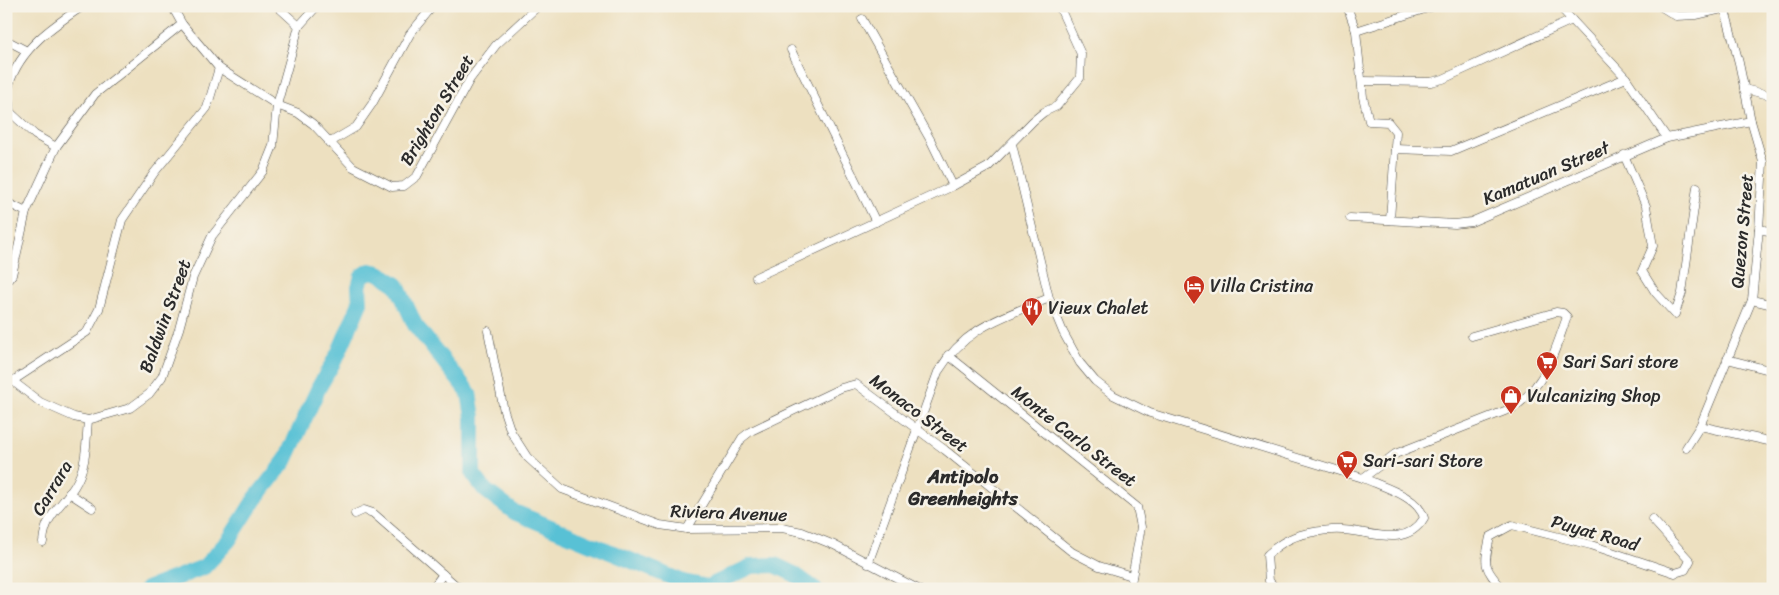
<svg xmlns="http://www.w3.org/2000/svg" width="1779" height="595" font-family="Sriracha,sans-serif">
<rect width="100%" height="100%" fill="#f7f3e8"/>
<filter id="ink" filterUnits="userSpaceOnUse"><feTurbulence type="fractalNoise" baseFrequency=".02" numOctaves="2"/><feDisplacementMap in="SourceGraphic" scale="10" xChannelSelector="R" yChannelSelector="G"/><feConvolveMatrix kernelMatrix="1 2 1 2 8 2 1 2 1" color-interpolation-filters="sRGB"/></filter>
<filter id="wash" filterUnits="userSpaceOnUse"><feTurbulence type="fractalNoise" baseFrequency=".0096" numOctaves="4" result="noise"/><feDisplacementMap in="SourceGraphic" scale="20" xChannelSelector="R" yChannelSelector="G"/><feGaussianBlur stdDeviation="1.12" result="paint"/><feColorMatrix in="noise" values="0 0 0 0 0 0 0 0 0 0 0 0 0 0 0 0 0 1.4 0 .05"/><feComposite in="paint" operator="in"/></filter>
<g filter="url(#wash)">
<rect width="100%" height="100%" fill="#ede0c0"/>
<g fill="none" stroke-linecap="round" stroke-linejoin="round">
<polyline stroke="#59c1d5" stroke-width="16" points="147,589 204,567 229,540 255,499 285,461 319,387 338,354 360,303 359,287 362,276 370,271 379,273 397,285 415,325 469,393 473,417 473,474 485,490 514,512 683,582 708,587 752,566 775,565 794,574 815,589"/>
</g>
</g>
<g filter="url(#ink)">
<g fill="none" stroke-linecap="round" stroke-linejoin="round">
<g stroke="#484641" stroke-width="9">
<g id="minor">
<polyline points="172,6 182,24 219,68 277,105 298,113 313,124 353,167 392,187 404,186 417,176 470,79 496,45 538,6"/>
<polyline points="277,6 299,26"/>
<polyline points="1347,6 1356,31 1363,97 1369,121 1388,122 1396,132 1390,220"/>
<polyline points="1559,6 1626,78 1667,138"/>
<polyline points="1660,6 1676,16 1696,15 1735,6"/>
<polyline points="862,19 931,141 953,186"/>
<polyline points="1356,31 1434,6"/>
<polyline points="6,40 27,51"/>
<polyline points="791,50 876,222"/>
<polyline points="1362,81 1431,82 1443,79 1572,20"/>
<polyline points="1744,89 1773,96"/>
<polyline points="329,143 356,127 372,104 410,34 433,6"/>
<path d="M1012,144L1049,298L1063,332L1080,363L1095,381L1113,395L1150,413L1363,478C1383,487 1418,496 1424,518C1403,553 1362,526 1331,530C1317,531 1298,534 1286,541C1279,544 1273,550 1267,555L1269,581L1276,589"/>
<path d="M56,147L35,135L10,112C9,104 7,92 9,85C20,48 53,26 83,6"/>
<polyline points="1395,149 1451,151 1626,78"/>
<polyline points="1624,155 1646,206 1653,246 1642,271 1655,292 1675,314 1682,293 1697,187"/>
<polyline points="6,202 26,212"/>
<polyline points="1350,218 1455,224 1471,222 1667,138 1751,121"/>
<polyline points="1759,229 1773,232"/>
<polyline points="756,277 953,186 988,167 1033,121 1044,112 1057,106 1080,78 1081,54 1059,6"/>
<polyline points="6,282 12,275 26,212 56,147 95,94 182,24"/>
<polyline points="1752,300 1773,305"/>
<polyline points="488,331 504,411 511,432 527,457 562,489 660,525 687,529 782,528 802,532 834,545 918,589"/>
<polyline points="948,355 1137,507 1141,527 1130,589"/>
<polyline points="1727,359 1773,371"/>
<polyline points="6,376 40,402 74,417 88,420 130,408 149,394 162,377 179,329 193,277 212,236 263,171 273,146 277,105 299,26 317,6"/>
<polyline points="11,382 87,332 99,309 122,220 154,173 207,108 219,68"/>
<polyline points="1700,426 1773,442"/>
<polyline points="1686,448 1700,426 1752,300 1759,229 1763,162 1751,121 1739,63 1724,6"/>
<path d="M1363,478L1395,454L1515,407C1548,380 1553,355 1567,317L1563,313L1556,312L1472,336"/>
<polyline points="69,493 92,508"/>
<polyline points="355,514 364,510 373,513 460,589"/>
<polyline points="687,529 742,438 751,431 841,388 856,384 945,450 1072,552 1099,566 1132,576"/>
<path d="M43,542C45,515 61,507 74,487C87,467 86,443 88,420"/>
<path d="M868,564L938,372C966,326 1002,318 1049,298"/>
<polyline points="432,589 443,574"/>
<path d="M1503,589C1483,567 1484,565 1490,537L1512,525L1591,545L1675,573L1685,570L1690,561L1652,519"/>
</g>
</g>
<use href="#minor" stroke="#fff" stroke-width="8"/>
</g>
</g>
<defs>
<g id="hotel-pin" transform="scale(1.125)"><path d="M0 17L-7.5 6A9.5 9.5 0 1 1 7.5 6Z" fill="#c8321e" stroke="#f7f3e8"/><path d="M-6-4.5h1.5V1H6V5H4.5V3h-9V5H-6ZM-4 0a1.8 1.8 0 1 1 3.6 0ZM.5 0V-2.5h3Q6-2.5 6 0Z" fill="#fff"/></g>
<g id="restaurant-pin" transform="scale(1.125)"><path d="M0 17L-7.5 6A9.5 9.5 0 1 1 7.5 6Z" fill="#c8321e" stroke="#f7f3e8"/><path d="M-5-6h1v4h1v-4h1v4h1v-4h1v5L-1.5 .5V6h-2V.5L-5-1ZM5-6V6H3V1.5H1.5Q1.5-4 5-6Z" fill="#fff"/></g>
<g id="supermarket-pin" transform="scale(1.125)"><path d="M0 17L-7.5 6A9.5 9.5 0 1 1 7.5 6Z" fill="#c8321e" stroke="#f7f3e8"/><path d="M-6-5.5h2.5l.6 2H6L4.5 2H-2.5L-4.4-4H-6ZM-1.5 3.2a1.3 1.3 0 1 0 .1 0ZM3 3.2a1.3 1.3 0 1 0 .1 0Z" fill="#fff"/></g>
<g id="shop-pin" transform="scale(1.125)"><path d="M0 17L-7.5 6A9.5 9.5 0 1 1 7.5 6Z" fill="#c8321e" stroke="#f7f3e8"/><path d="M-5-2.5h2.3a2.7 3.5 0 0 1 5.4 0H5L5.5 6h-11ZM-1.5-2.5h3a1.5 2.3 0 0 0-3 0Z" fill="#fff"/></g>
</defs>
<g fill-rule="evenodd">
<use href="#hotel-pin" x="1194" y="286"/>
<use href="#restaurant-pin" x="1032" y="308"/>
<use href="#supermarket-pin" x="1547" y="362"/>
<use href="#shop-pin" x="1511" y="396"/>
<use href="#supermarket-pin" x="1347" y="461"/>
</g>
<g text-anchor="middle" stroke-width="5" stroke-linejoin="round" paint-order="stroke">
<g font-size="18" fill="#2b2b2b" stroke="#f7f3e8">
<text transform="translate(437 110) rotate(-59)" y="6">Brighton Street</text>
<text transform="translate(1546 173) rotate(-23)" y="6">Kamatuan Street</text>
<text transform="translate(1742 231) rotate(-85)" y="6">Quezon Street</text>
<text transform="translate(165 316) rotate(-70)" y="6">Baldwin Street</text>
<text transform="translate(919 413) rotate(37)" y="6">Monaco Street</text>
<text transform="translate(1074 436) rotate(38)" y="6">Monte Carlo Street</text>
<text transform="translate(52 488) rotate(-59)" y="6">Carrara</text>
<text transform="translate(729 513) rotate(2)" y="6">Riviera Avenue</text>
<text transform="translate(1595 533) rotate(16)" y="6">Puyat Road</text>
</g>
<g font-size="18" fill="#2b2b2b" stroke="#f7f3e8" text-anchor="start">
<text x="1210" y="292">Villa Cristina</text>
<text x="1048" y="314">Vieux Chalet</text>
<text x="1563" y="368">Sari Sari store</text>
<text x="1527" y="402">Vulcanizing Shop</text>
<text x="1363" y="467">Sari-sari Store</text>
</g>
<g font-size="19" font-weight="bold" fill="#2b2b2b" stroke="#f7f3e8">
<text x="963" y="483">Antipolo<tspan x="963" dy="22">Greenheights</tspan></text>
</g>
</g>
<rect width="1779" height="595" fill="none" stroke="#f7f3e8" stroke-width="25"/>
</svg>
